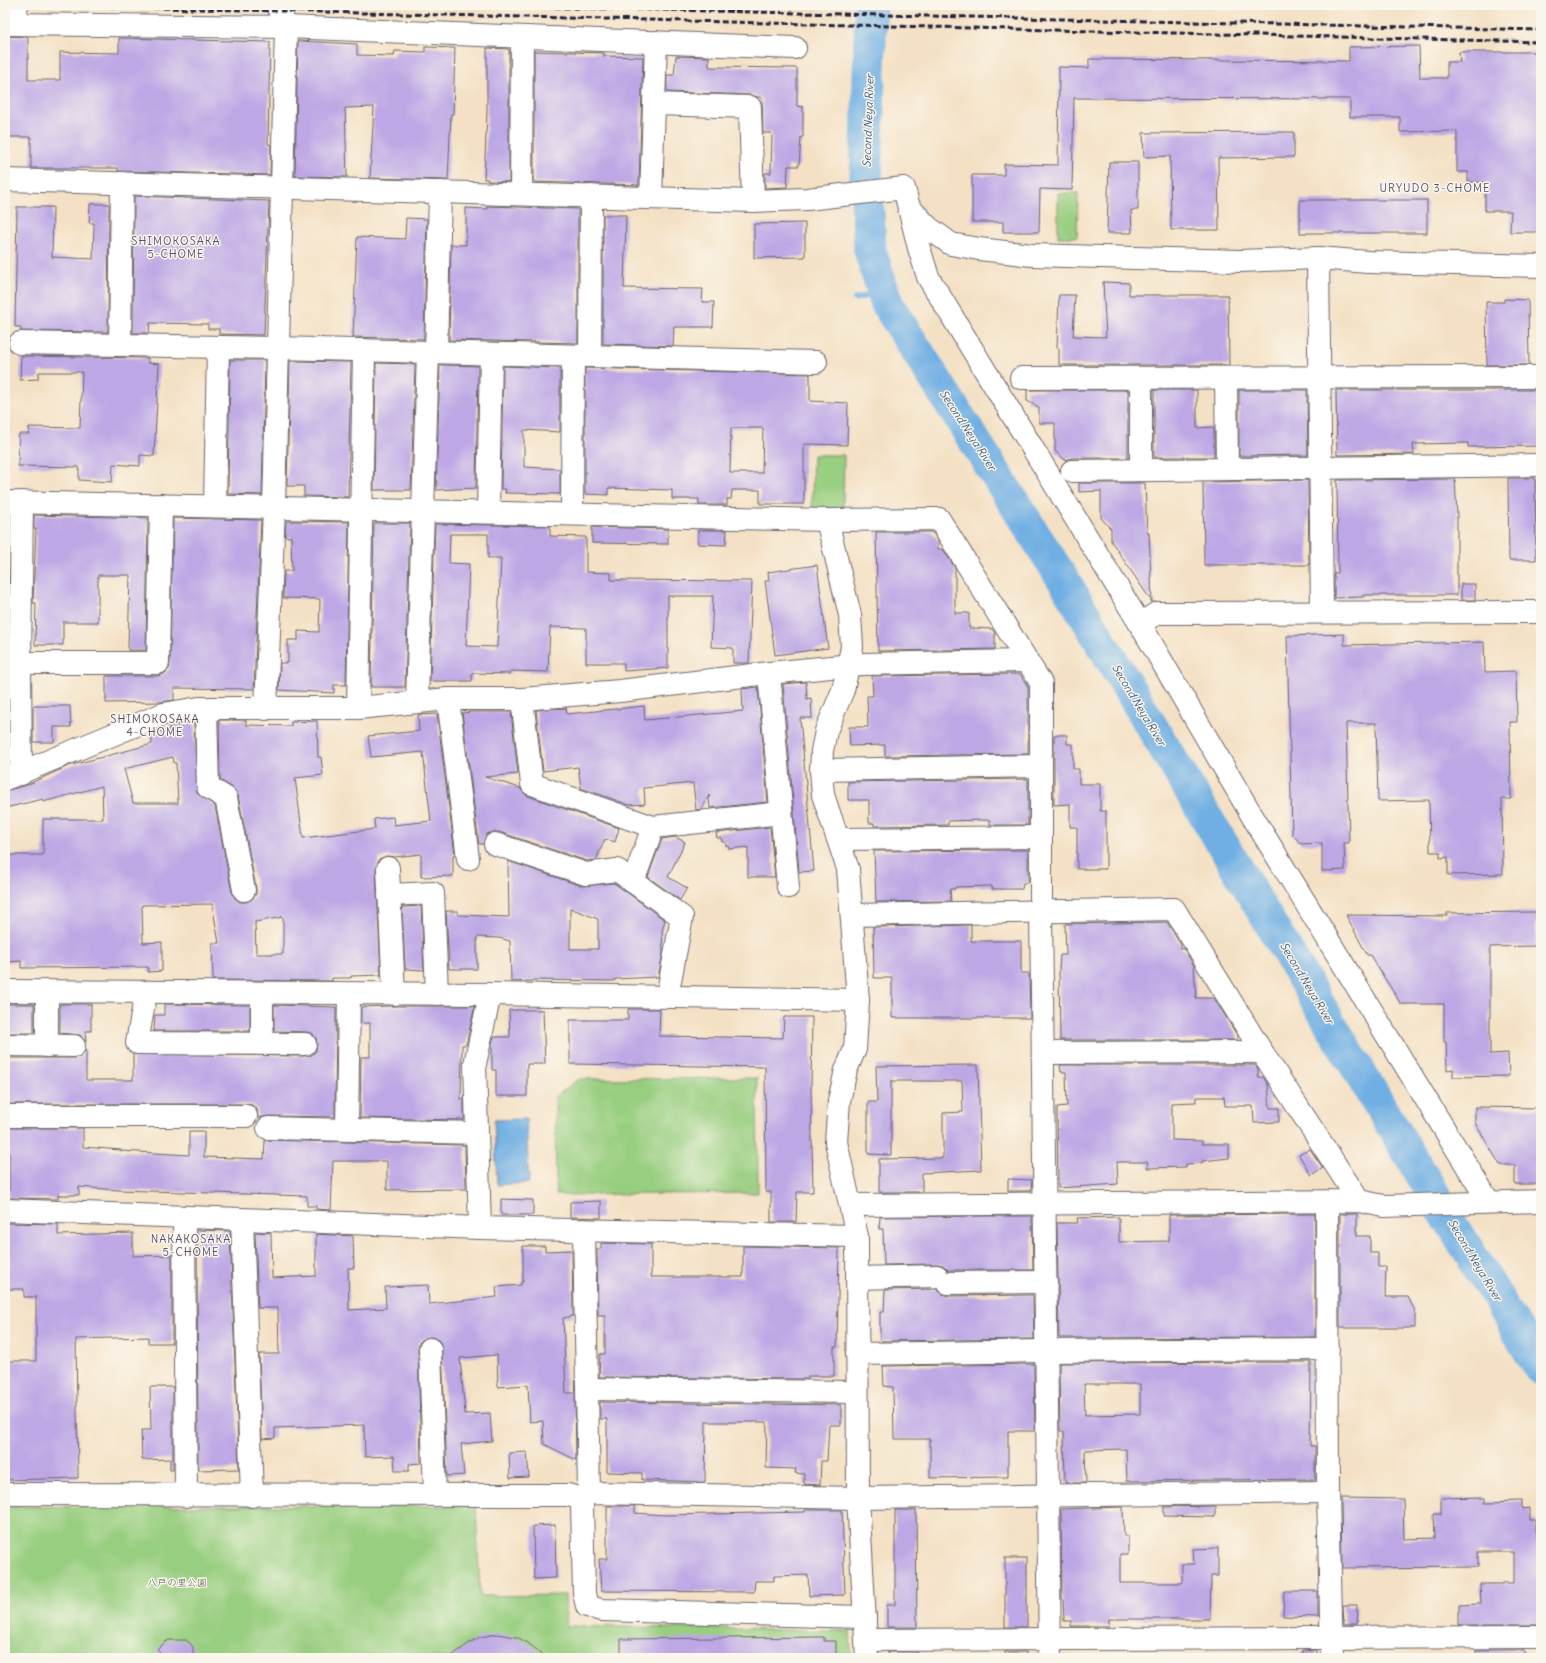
<svg xmlns="http://www.w3.org/2000/svg" width="1546" height="1663" font-family="Delius,'Klee One',sans-serif">
<rect width="100%" height="100%" fill="#fbf7ec"/>
<filter id="ink" filterUnits="userSpaceOnUse"><feTurbulence type="fractalNoise" baseFrequency=".025" numOctaves="2"/><feDisplacementMap in="SourceGraphic" scale="8" xChannelSelector="R" yChannelSelector="G"/><feConvolveMatrix kernelMatrix="1 2 1 2 8 2 1 2 1" color-interpolation-filters="sRGB"/></filter>
<filter id="wash" filterUnits="userSpaceOnUse"><feTurbulence type="fractalNoise" baseFrequency=".012" numOctaves="4" result="noise"/><feDisplacementMap in="SourceGraphic" scale="16" xChannelSelector="R" yChannelSelector="G"/><feGaussianBlur stdDeviation="0.9" result="paint"/><feColorMatrix in="noise" values="0 0 0 0 0 0 0 0 0 0 0 0 0 0 0 0 0 1.4 0 .05"/><feComposite in="paint" operator="in"/></filter>
<g filter="url(#wash)">
<rect width="100%" height="100%" fill="#f4e1c5"/>
<g fill="#98ce7f" stroke="#5d785d">
<polygon points="1058,193 1078,193 1077,237 1058,237"/>
<polygon points="813,455 844,455 843,509 812,508"/>
<polygon points="757,1078 758,1193 556,1195 555,1097 579,1079"/>
<polygon points="198,1506 476,1506 480,1596 565,1595 566,1626 850,1631 851,1658 5,1658 5,1507"/>
</g>
<polygon fill="#6fafe3" stroke="#48688f" points="526,1119 529,1183 497,1185 494,1120"/>
<g fill="none" stroke-linecap="round" stroke-linejoin="round">
<polyline stroke="#6fafe3" stroke-width="5.5" points="855,299 883,292"/>
<polyline stroke="#6fafe3" stroke-width="33" points="871,5 866,178 870,250 887,304 1066,584 1398,1136 1541,1369"/>
</g>
<g id="blocks">
<g fill="#bda8e5" fill-rule="evenodd">
<polygon points="5,36 28,37 28,80 60,80 60,52 119,53 119,38 270,42 268,144 271,145 270,175 118,171 118,168 31,168 31,137 5,137"/>
<polygon points="298,41 357,44 357,55 394,56 395,51 425,52 425,47 455,48 453,114 451,114 448,180 370,178 374,107 345,108 347,177 295,176"/>
<polygon points="1419,46 1420,78 1447,78 1447,62 1460,62 1459,52 1541,52 1541,232 1510,232 1511,211 1485,211 1485,182 1468,182 1468,172 1457,172 1457,131 1400,132 1400,117 1350,117 1350,99 1074,98 1072,190 1040,189 1039,232 1003,232 1003,222 972,222 972,175 1004,175 1004,164 1058,165 1059,67 1089,68 1089,59 1349,61 1349,47"/>
<polygon points="487,48 509,49 509,182 488,181 488,179 484,179 487,113"/>
<polygon points="534,51 604,53 604,56 643,57 639,185 534,182"/>
<polygon points="676,56 709,57 709,67 797,68 797,106 803,107 803,137 801,137 799,166 788,166 787,187 765,188 765,173 771,173 772,135 771,133 763,133 762,98 750,95 667,92 667,75 674,75"/>
<polygon points="1294,132 1294,157 1218,158 1219,230 1171,230 1170,156 1144,157 1143,133"/>
<polygon points="1109,162 1138,162 1138,210 1131,210 1132,233 1107,233"/>
<polygon points="134,196 269,201 264,335 219,334 219,329 208,329 208,324 150,323 149,333 133,333"/>
<rect x="1300" y="200" width="127" height="33"/>
<polygon points="90,204 109,204 108,332 21,331 21,327 15,327 17,207 53,207 52,257 93,259 94,223 89,223"/>
<polygon points="487,206 578,209 578,343 449,340 451,245 466,245 466,208 487,209"/>
<polygon points="603,215 626,215 624,288 703,289 702,302 714,302 713,327 674,327 673,346 603,344"/>
<polygon points="406,218 427,219 424,339 353,337 357,237 405,239"/>
<polygon points="805,223 805,257 754,258 754,224"/>
<polygon points="1103,282 1129,283 1129,295 1228,295 1229,365 1059,365 1059,349 1057,348 1059,295 1075,295 1073,336 1106,337"/>
<polygon points="1504,299 1528,300 1529,365 1487,365 1486,302 1504,302"/>
<polygon points="21,356 148,358 148,363 159,364 154,456 140,455 140,466 113,464 112,482 79,480 79,467 18,466 19,434 29,434 29,427 80,428 82,372 39,372 38,379 20,380"/>
<polygon points="230,360 265,360 262,495 228,494"/>
<polygon points="290,361 351,362 348,497 304,496 304,486 287,486"/>
<polygon points="376,363 415,364 411,490 374,490"/>
<polygon points="440,365 478,366 476,488 436,490"/>
<polygon points="503,366 560,368 560,432 524,430 524,467 560,469 560,494 505,493 506,489 501,489"/>
<path d="M585,368L810,374V401L848,403L847,445L804,444V504H760V490H732L731,499H727V505H699V499H672V490L608,488V495L585,494ZM731,428H763L762,473H730Z"/>
<polygon points="1027,390 1128,390 1128,458 1072,458 1065,460 1055,451 1055,423 1039,423 1039,407 1027,401"/>
<polygon points="1154,390 1197,390 1197,428 1214,427 1214,457 1154,457"/>
<polygon points="1239,390 1307,390 1308,455 1239,456"/>
<polygon points="1336,390 1541,390 1541,446 1468,447 1468,443 1413,444 1414,454 1337,455"/>
<polygon points="1508,478 1535,478 1536,560 1509,560"/>
<polygon points="1455,479 1457,515 1457,595 1363,595 1363,597 1334,598 1334,573 1338,573 1337,480"/>
<polygon points="1308,480 1309,565 1204,565 1203,482"/>
<polygon points="1079,483 1145,483 1147,533 1149,533 1152,602 1111,541 1111,529 1101,518 1101,491 1079,492"/>
<polygon points="5,514 9,515 9,529 5,529"/>
<polygon points="34,515 148,518 146,650 128,650 130,575 98,575 98,622 63,622 63,645 35,645 36,603 33,603 36,529 34,529"/>
<polygon points="173,518 261,520 254,689 174,688 174,700 160,702 106,703 106,676 158,676 164,674 169,669 170,663"/>
<polygon points="286,521 349,522 346,685 334,685 334,693 279,690 280,663 288,663 288,640 298,640 298,631 319,632 320,599 283,598 284,571 292,571 291,537 285,536"/>
<polygon points="374,523 410,523 405,687 371,687"/>
<path d="M435,524L550,526V536L586,537V572L611,573V580L752,581L749,663H733V648L711,647L713,596H668V668L624,671V663H586V628L550,627L548,672L510,671V674L472,673V681H430ZM450,534H488V558H501L497,647L466,646L469,564L449,563Z"/>
<polygon points="592,527 668,529 668,544 592,543"/>
<polygon points="698,530 727,530 726,545 698,544"/>
<polygon points="876,532 932,532 938,540 938,549 943,549 955,568 955,613 969,613 969,628 992,629 995,633 995,649 878,651"/>
<polygon points="817,565 828,648 775,655 765,581 769,581 768,572"/>
<polygon points="5,570 9,570 8,603 5,603"/>
<rect x="1461" y="584" width="14" height="16"/>
<polygon points="1344,634 1344,645 1484,642 1485,672 1516,671 1517,722 1510,722 1511,799 1502,799 1503,874 1448,875 1448,857 1440,858 1440,852 1430,852 1429,800 1378,801 1376,723 1346,723 1349,843 1344,843 1345,870 1322,871 1322,843 1301,844 1292,834 1287,636"/>
<polygon points="1020,674 1028,687 1028,754 885,756 885,745 850,746 849,727 868,727 867,696 873,696 872,676"/>
<polygon points="806,682 807,699 811,698 812,718 800,718 814,871 799,872 783,684"/>
<polygon points="758,687 768,802 710,808 709,795 702,809 696,810 693,783 644,788 645,804 630,805 581,788 578,767 543,771 536,710 566,708 567,714 644,706 645,720 743,711 742,689"/>
<polygon points="33,706 70,706 71,727 54,727 54,742 33,742"/>
<polygon points="471,712 511,712 518,774 485,777 520,788 523,792 528,796 619,828 615,842 605,839 596,860 587,861 499,832 493,832 487,834 483,844 479,844 462,713"/>
<path d="M437,714L455,855H453V876L421,877V854L394,857L387,856L379,859L376,869L381,975L351,976V978H332V981L213,980L212,943H219L212,904L142,905L143,943L162,942V971L148,972V967L21,968V961L5,962V855H43V819H103L102,786L43,802V799L5,808V791L27,785L68,766L152,744L151,734L170,729L169,726L194,722L197,793L215,806L232,892L235,898L240,902H246L252,899L256,894V888L238,795L233,788L220,780L219,720H246V725L291,726V722L317,721L318,757H321L323,775L295,778L303,838L375,829L374,819L393,817L394,825L431,821L423,752L371,757L368,736L419,731L418,715ZM173,757L174,763H176L178,803H133L124,769ZM283,917V954H256L255,922Z"/>
<polygon points="1054,735 1067,735 1067,744 1073,744 1073,769 1079,769 1079,784 1100,784 1100,811 1106,811 1106,869 1077,869 1077,827 1070,827 1070,804 1054,805"/>
<polygon points="1028,779 1028,825 990,825 990,820 979,820 948,821 948,825 874,826 874,823 869,823 869,800 848,800 848,782"/>
<polygon points="770,827 775,877 748,877 748,847 729,849 728,846 726,846 725,842 722,842 721,838 717,838 716,833"/>
<polygon points="675,837 685,842 668,877 687,888 680,900 648,877 662,839"/>
<polygon points="1028,850 1028,883 1023,883 1022,889 992,889 992,886 955,887 955,889 950,889 951,901 876,902 874,851"/>
<path d="M508,861L582,886L614,883L665,920L662,931L663,953L658,977L615,979V981L533,980V981L511,982L510,941L499,938L477,937V969H449L446,911H458V915L509,917ZM570,908L598,919V949H570Z"/>
<polygon points="421,906 424,970 405,969 402,907"/>
<polygon points="1536,912 1536,946 1490,947 1490,1054 1508,1053 1509,1076 1453,1077 1453,1069 1447,1070 1446,1042 1444,1042 1444,1004 1401,1004 1370,955 1367,955 1346,915 1447,916 1447,913"/>
<polygon points="1167,922 1181,945 1181,949 1184,949 1194,966 1196,998 1214,998 1237,1035 1237,1040 1060,1040 1059,969 1060,955 1066,955 1065,924"/>
<polygon points="971,925 971,941 1021,941 1021,973 1029,973 1030,1018 892,1018 892,978 874,978 873,927"/>
<rect x="5" y="1004" width="29" height="29"/>
<polygon points="60,1004 91,1004 91,1031 85,1031 86,1042 80,1035 60,1033"/>
<polygon points="164,1004 250,1005 250,1031 154,1031 155,1015 164,1015"/>
<polygon points="274,1005 336,1007 335,1117 268,1116 258,1118 257,1109 252,1105 246,1104 5,1104 5,1058 74,1058 80,1057 86,1049 86,1080 133,1080 133,1054 305,1056 312,1055 316,1051 317,1044 316,1038 312,1033 305,1032 274,1031"/>
<polygon points="390,1006 475,1006 466,1045 462,1045 461,1099 464,1099 464,1120 360,1118 361,1057 370,1057 370,1023 361,1023 361,1007"/>
<polygon points="628,1009 660,1009 659,1036 783,1038 784,1017 812,1017 811,1089 813,1192 797,1192 796,1222 771,1222 771,1192 766,1192 765,1067 570,1064 570,1020 628,1020"/>
<polygon points="509,1010 543,1010 545,1064 527,1064 527,1096 496,1096 496,1070 492,1070 492,1043 494,1037 510,1037"/>
<polygon points="978,1065 981,1170 922,1173 922,1192 879,1192 879,1159 943,1158 943,1113 963,1112 962,1081 891,1081 891,1155 868,1154 868,1102 877,1102 876,1066"/>
<polygon points="1060,1065 1255,1065 1258,1068 1258,1077 1263,1077 1268,1085 1270,1108 1279,1108 1279,1122 1254,1123 1253,1106 1225,1106 1224,1097 1196,1097 1196,1102 1172,1103 1172,1140 1202,1141 1202,1144 1229,1144 1229,1158 1202,1161 1202,1163 1186,1164 1186,1167 1147,1168 1148,1162 1117,1162 1118,1184 1058,1188 1057,1107 1067,1106 1066,1072 1061,1072"/>
<polygon points="1475,1107 1541,1108 1541,1184 1515,1184 1515,1165 1500,1165 1475,1123"/>
<polygon points="5,1128 83,1128 83,1147 121,1150 121,1151 189,1155 189,1131 204,1131 204,1157 264,1159 265,1140 465,1145 466,1189 387,1190 387,1161 333,1161 331,1210 316,1209 316,1206 307,1206 307,1196 118,1190 79,1187 79,1195 58,1195 58,1199 9,1198 9,1149 5,1149"/>
<polygon points="1310,1149 1323,1168 1311,1175 1299,1155"/>
<polygon points="1008,1179 1032,1180 1031,1191 1008,1191"/>
<polygon points="501,1199 533,1200 533,1215 501,1215"/>
<polygon points="601,1201 601,1218 570,1217 570,1202"/>
<polygon points="1315,1214 1315,1337 1059,1338 1057,1223 1078,1223 1077,1218 1119,1217 1119,1242 1169,1241 1169,1215"/>
<polygon points="1340,1214 1357,1214 1357,1236 1370,1236 1370,1253 1378,1253 1378,1266 1386,1266 1385,1297 1408,1297 1415,1311 1415,1328 1340,1328"/>
<polygon points="984,1216 1032,1216 1033,1270 948,1270 943,1265 937,1264 884,1265 883,1229 879,1229 880,1217"/>
<polygon points="5,1223 58,1224 58,1235 133,1233 133,1256 172,1255 172,1343 148,1343 148,1337 76,1339 78,1478 8,1480 8,1470 5,1470 5,1361 36,1361 36,1297 24,1297 24,1289 5,1289"/>
<polygon points="197,1230 230,1231 239,1469 198,1470"/>
<polygon points="255,1232 271,1233 272,1278 316,1276 316,1234 353,1236 354,1268 348,1268 349,1310 386,1308 385,1287 428,1285 429,1304 497,1297 496,1287 521,1285 521,1282 523,1282 523,1246 545,1246 545,1251 572,1250 573,1316 563,1318 566,1393 575,1393 576,1460 544,1444 543,1421 530,1422 528,1385 498,1387 497,1355 460,1358 465,1414 490,1413 492,1441 461,1444 464,1475 447,1476 442,1349 440,1342 436,1338 430,1337 423,1339 419,1343 418,1349 421,1463 409,1464 409,1471 395,1471 394,1456 365,1457 364,1425 275,1428 275,1438 262,1439 259,1354 279,1354 278,1308 258,1308"/>
<polygon points="601,1243 651,1244 651,1277 743,1277 743,1246 839,1248 837,1347 834,1347 834,1376 808,1376 808,1379 599,1377 600,1354 605,1354 605,1315 598,1315 597,1249 601,1249"/>
<polygon points="937,1289 942,1294 948,1296 1033,1295 1034,1339 882,1341 880,1339 880,1312 884,1312 885,1290"/>
<path d="M1311,1362L1310,1446H1315V1479L1127,1481L1126,1449L1085,1450L1086,1483H1065L1064,1431H1060L1059,1363ZM1084,1384H1140V1414L1085,1415Z"/>
<polygon points="1034,1364 1035,1431 1008,1431 1008,1477 930,1478 930,1439 894,1439 893,1387 884,1386 883,1366"/>
<polygon points="150,1387 173,1387 173,1470 170,1470 170,1459 142,1460 141,1430 151,1430"/>
<polygon points="600,1402 841,1405 841,1425 829,1425 827,1461 821,1461 820,1485 804,1484 804,1474 795,1473 796,1469 766,1468 767,1422 706,1422 705,1482 642,1480 642,1473 607,1472 607,1419 600,1419"/>
<polygon points="527,1452 529,1477 510,1478 509,1453"/>
<polygon points="1485,1497 1485,1502 1522,1501 1522,1509 1530,1508 1530,1520 1536,1520 1536,1538 1541,1538 1541,1625 1459,1625 1459,1604 1481,1603 1480,1584 1514,1584 1514,1552 1478,1552 1478,1567 1342,1568 1341,1498 1403,1499 1404,1539 1435,1538 1434,1514 1441,1514 1441,1498"/>
<polygon points="607,1506 635,1506 635,1513 665,1515 805,1512 805,1510 842,1510 845,1595 809,1596 808,1575 774,1576 774,1581 755,1581 754,1592 601,1591 599,1559 607,1559"/>
<polygon points="1215,1506 1215,1517 1164,1516 1164,1507"/>
<polygon points="1123,1507 1124,1536 1128,1536 1128,1554 1120,1554 1120,1583 1182,1583 1182,1564 1194,1564 1193,1549 1218,1548 1218,1576 1211,1576 1210,1619 1109,1619 1109,1626 1071,1626 1071,1621 1064,1621 1063,1599 1062,1599 1061,1509"/>
<polygon points="895,1510 916,1510 917,1627 887,1627 887,1605 895,1605"/>
<polygon points="555,1525 556,1578 534,1579 533,1526"/>
<rect x="1005" y="1558" width="22" height="69"/>
<polygon points="1284,1591 1318,1591 1318,1617 1283,1616"/>
<polygon points="1343,1605 1357,1605 1356,1625 1344,1625"/>
<polygon points="497,1634 516,1637 528,1643 547,1658 449,1658 471,1642 480,1637"/>
<polygon points="824,1637 824,1641 836,1641 836,1658 621,1658 621,1639"/>
<polygon points="169,1640 186,1640 190,1643 193,1647 193,1658 165,1658 157,1650 165,1642"/>
<polygon points="1316,1650 1316,1658 1301,1658 1302,1651"/>
<rect x="1476" y="1650" width="49" height="8"/>
<rect x="888" y="1652" width="29" height="6"/>
<rect x="1005" y="1652" width="21" height="6"/>
</g>
</g>
</g>
<g filter="url(#ink)">
<use href="#blocks" fill-opacity="0" stroke="#6c656b" stroke-width="1"/>
<g fill="none" stroke-linecap="round" stroke-linejoin="round">
<g stroke="#6c656b" stroke-width="24">
<g id="minor">
<polyline points="5,24 286,27 795,48"/>
<polyline points="14,24 17,5"/>
<polyline points="654,104 750,107 753,201"/>
<polyline points="5,180 753,201 807,199 904,188 919,248 928,277 1140,624 1254,819 1489,1202"/>
<polyline points="521,194 522,37"/>
<polyline points="651,198 656,42"/>
<polyline points="910,208 929,228 951,244 979,249 1032,255 1240,261 1318,258 1368,262 1541,266"/>
<polyline points="1318,258 1322,612"/>
<polyline points="20,343 278,348 816,362"/>
<polyline points="120,345 122,183"/>
<polyline points="436,352 440,192"/>
<polyline points="590,356 591,196"/>
<polyline points="1021,378 1541,377"/>
<polyline points="1141,378 1141,470"/>
<polyline points="1226,378 1227,469"/>
<polyline points="1072,471 1541,465"/>
<polyline points="5,502 827,520 939,519 1041,683 1041,910 1050,1658"/>
<polyline points="215,506 218,347"/>
<polyline points="488,512 491,354"/>
<polyline points="572,514 573,356"/>
<polyline points="827,520 850,615 852,647 843,690 826,731 822,751 821,770 823,795 848,869 858,1000 855,1049 846,1070 839,1101 836,1142 857,1236 858,1498 867,1658"/>
<polyline points="1140,624 1157,613 1541,612"/>
<polyline points="5,663 158,663 161,505"/>
<polyline points="769,673 788,887"/>
<polyline points="448,699 468,859"/>
<polyline points="522,699 532,784 653,827"/>
<polyline points="417,701 428,352"/>
<polyline points="358,708 364,350"/>
<polyline points="206,709 208,787 226,798 244,890"/>
<polyline points="266,709 274,507 286,27 277,5"/>
<polyline points="821,770 1041,766"/>
<polyline points="21,774 20,663 22,502"/>
<polyline points="5,779 163,714 199,708 358,708 448,699 522,699 620,691 769,673 862,664 1027,661"/>
<polyline points="838,839 1041,837"/>
<polyline points="495,844 586,874 617,870 682,917 667,997"/>
<polyline points="388,868 394,994"/>
<polyline points="633,882 653,827 781,813"/>
<polyline points="389,895 433,893 437,994"/>
<polyline points="852,915 1174,909 1262,1052 1359,1201"/>
<polyline points="5,991 490,994 858,1000"/>
<polyline points="47,991 47,1046"/>
<polyline points="146,992 137,1043 305,1044"/>
<polyline points="262,1043 262,993"/>
<polyline points="5,1045 74,1046"/>
<polyline points="1043,1053 1262,1052"/>
<polyline points="5,1116 246,1116"/>
<polyline points="268,1128 477,1133"/>
<polyline points="347,1129 349,994"/>
<polyline points="1327,1202 1328,1492 1332,1658"/>
<polyline points="851,1205 1359,1201 1384,1206 1541,1201"/>
<polyline points="5,1210 480,1228 857,1236"/>
<polyline points="184,1217 186,1496"/>
<polyline points="242,1219 252,1496"/>
<polyline points="480,1228 475,1064 490,994"/>
<polyline points="584,1231 589,1493"/>
<polyline points="857,1278 937,1276"/>
<polyline points="948,1283 1046,1282"/>
<polyline points="430,1349 435,1495"/>
<polyline points="857,1354 1047,1351 1328,1349"/>
<polyline points="587,1389 857,1392"/>
<polyline points="5,1494 568,1495 578,1498 582,1504 584,1593 587,1606 601,1610 865,1617"/>
<polyline points="578,1498 589,1493 858,1498 1328,1492"/>
<polyline points="866,1640 1541,1637"/>
</g>
</g>
<use href="#minor" stroke="#fff" stroke-width="22"/>
<g stroke="#22223b" stroke-width="3" stroke-dasharray="6 3" stroke-linecap="butt">
<polyline points="37,5 1541,42"/>
<polyline points="447,5 1541,30"/>
</g>
</g>
</g>
<g text-anchor="middle" stroke-width="3" stroke-linejoin="round" paint-order="stroke">
<g font-size="10" fill="#45564f" stroke="#fbf7ec">
<text x="177" y="1586">八戸の里公園</text>
</g>
<g font-size="11" font-style="italic" fill="#415a7e" stroke="#fbf7ec">
<text transform="translate(868 121) rotate(-88)" y="4">Second Neya River</text>
<text transform="translate(968 430) rotate(57)" y="4">Second Neya River</text>
<text transform="translate(1139 705) rotate(59)" y="4">Second Neya River</text>
<text transform="translate(1307 983) rotate(59)" y="4">Second Neya River</text>
<text transform="translate(1475 1260) rotate(59)" y="4">Second Neya River</text>
</g>
<g font-size="11" letter-spacing="1" fill="#585176" stroke="#fbf7ec">
<text x="1435" y="192">URYUDO 3-CHOME</text>
<text x="176" y="245">SHIMOKOSAKA<tspan x="176" dy="13">5-CHOME</tspan></text>
<text x="155" y="723">SHIMOKOSAKA<tspan x="155" dy="13">4-CHOME</tspan></text>
<text x="191" y="1243">NAKAKOSAKA<tspan x="191" dy="13">5-CHOME</tspan></text>
</g>
</g>
<rect width="1546" height="1663" fill="none" stroke="#fbf7ec" stroke-width="20"/>
</svg>
